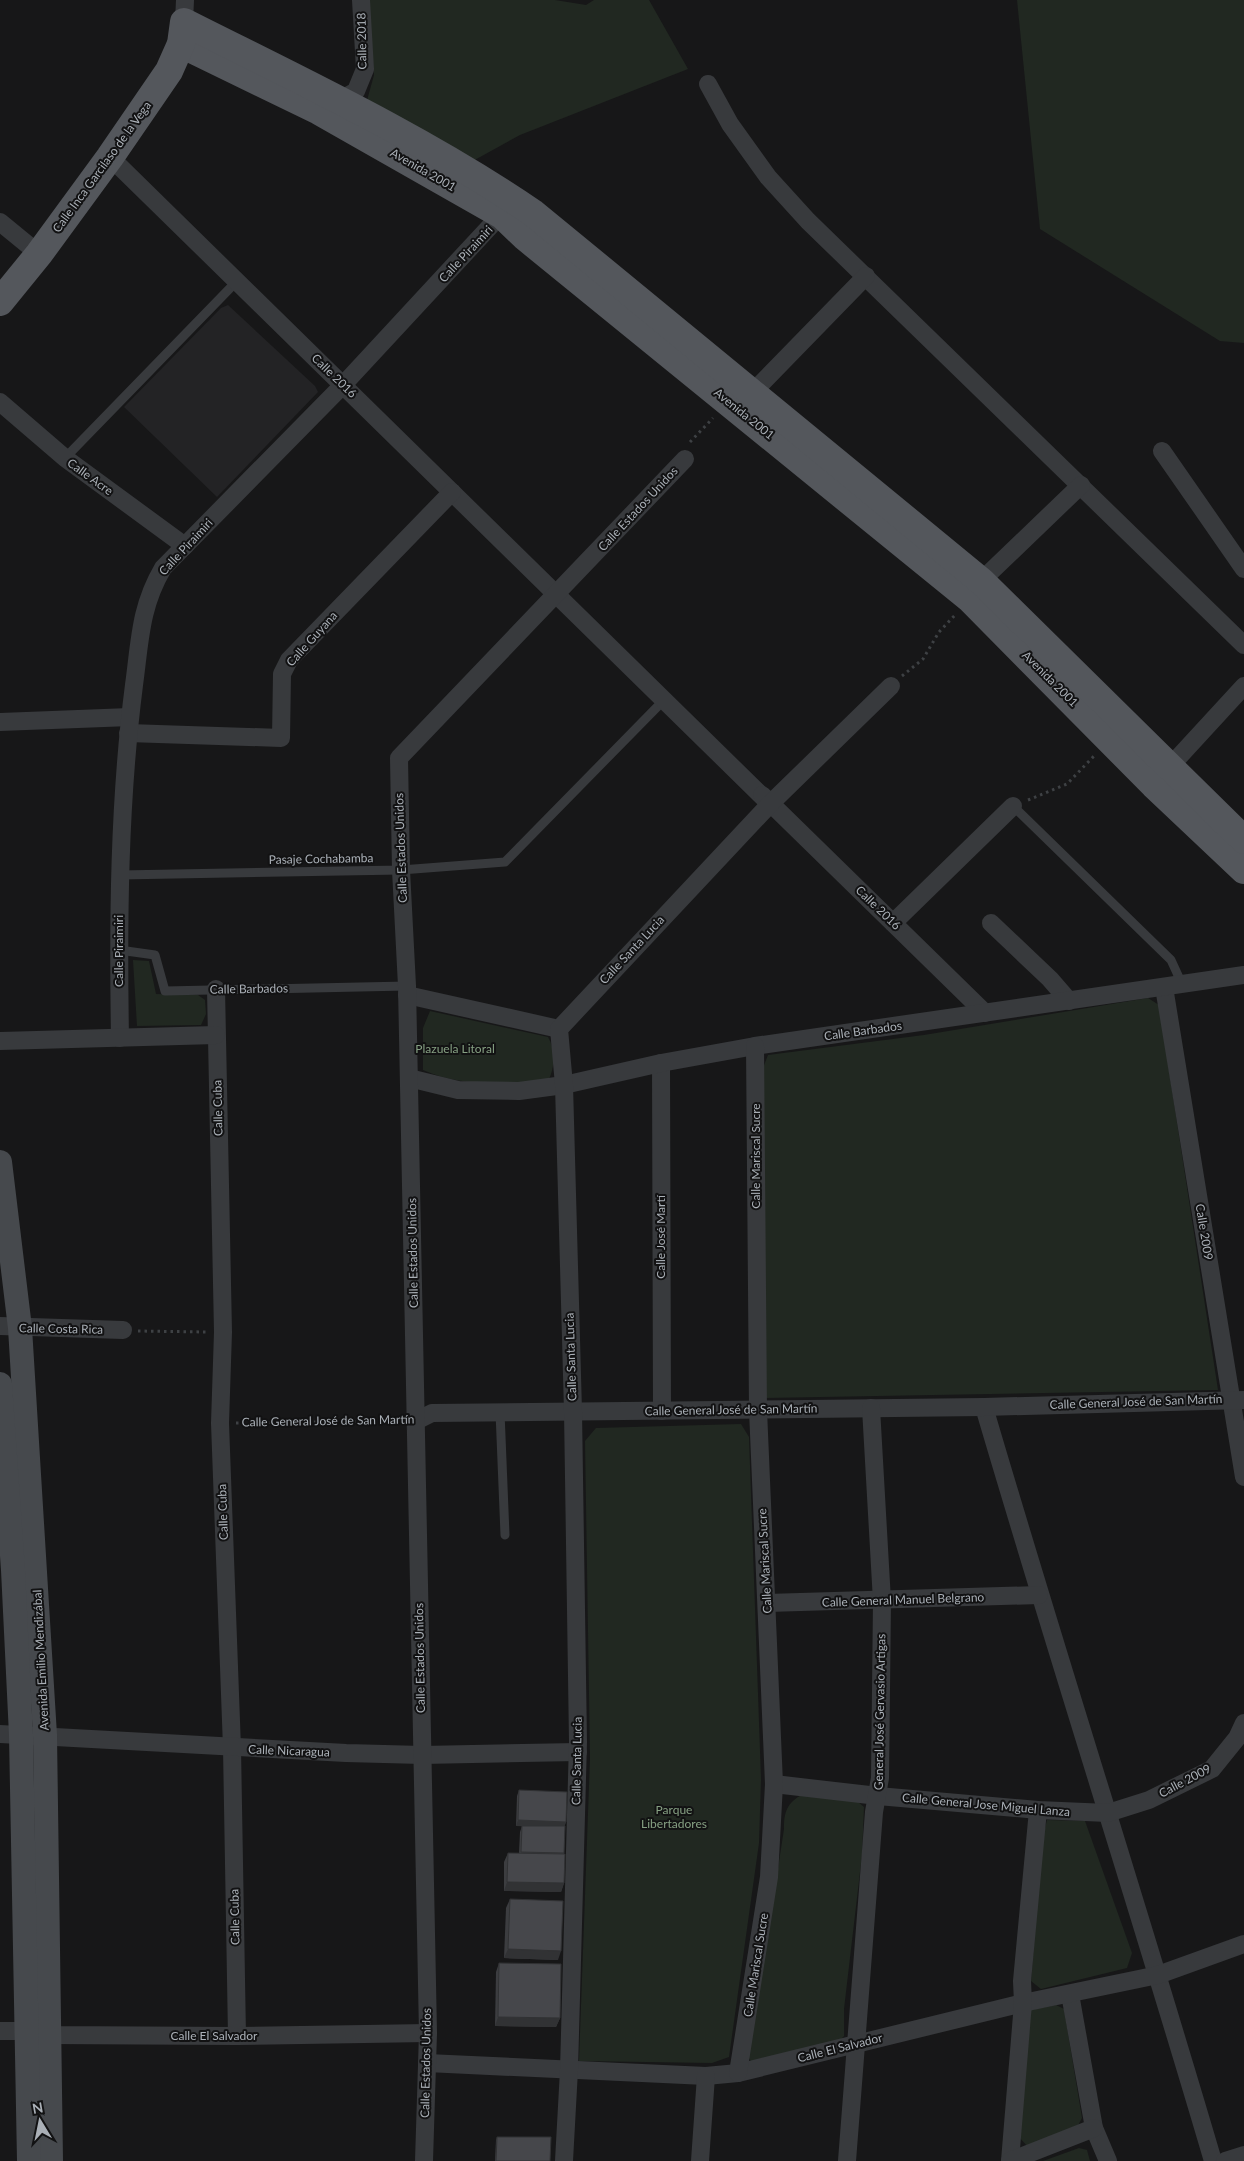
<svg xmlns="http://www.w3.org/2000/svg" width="1244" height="2161" font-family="Lato,sans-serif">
<rect width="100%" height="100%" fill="#171718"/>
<polygon fill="#232325" points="228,305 315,386 318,392 217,497 124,407 221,308"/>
<g fill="#212821">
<polygon points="369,0 555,0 586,5 594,0 649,0 688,69 520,135 471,162 366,104 374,75"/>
<polygon points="1017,0 1244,0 1244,343 1220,341 1040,229"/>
<polygon points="133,960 149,961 156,994 198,995 205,1000 206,1014 201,1025 137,1026"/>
<polygon points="1148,998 1159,1005 1218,1390 765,1398 763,1068 768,1055 924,1035"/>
<path d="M430,1011L548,1037C556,1050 555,1068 548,1081C505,1083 463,1088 423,1070V1028Z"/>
<polygon points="741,1424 749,1437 761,1779 759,1843 729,2057 712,2063 579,2061 590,1758 585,1441 596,1428"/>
<path d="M803,1794L857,1801L864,1807L862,1855L844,2009V2036L837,2044L753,2064L746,2054L754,2025L784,1829C784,1811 787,1803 803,1794Z"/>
<polygon points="1047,1820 1085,1821 1132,1953 1127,1968 1041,1989 1031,1981 1043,1836"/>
<polygon points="1056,2005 1064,2009 1082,2118 1076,2129 1029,2148 1018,2136 1030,2010"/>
<polygon points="1079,2148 1087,2150 1090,2161 1043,2161"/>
</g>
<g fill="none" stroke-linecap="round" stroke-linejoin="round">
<g stroke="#3e4144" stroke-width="3" stroke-dasharray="2.5 4" stroke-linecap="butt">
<polyline points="690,442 713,418"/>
<polyline points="902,676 923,659 939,632 955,615"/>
<polyline points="1028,800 1067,784 1094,756"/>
<polyline points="138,1331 207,1332"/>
<polyline points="236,1423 399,1421"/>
</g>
<g stroke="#383a3d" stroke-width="9">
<polyline points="65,458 237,281"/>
<polyline points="1013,806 1171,960 1182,984"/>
<polyline points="120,875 401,870 505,862 664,700"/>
<polyline points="119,950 155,955 165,991 407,986"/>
<polyline points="500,1412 505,1535"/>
</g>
<g stroke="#383a3d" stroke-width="18">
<polyline points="184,22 185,0"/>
<polyline points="708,84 730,124 768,177 808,221 1244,645"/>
<polyline points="333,104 356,91 365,69 361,0"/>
<polyline points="110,157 770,804"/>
<polyline points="0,222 39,254"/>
<polyline points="752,393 866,276"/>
<polyline points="0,402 65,458 185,546"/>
<polyline points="1162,451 1244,569"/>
<polyline points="981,581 1081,485"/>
<polyline points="0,722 130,717"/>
<polyline points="128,733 281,738 282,674 289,660 452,492"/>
<polyline points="1164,773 1244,686"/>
<polyline points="762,795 985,1013"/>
<polyline points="893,923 1013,806"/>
<polyline points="991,923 1050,979 1069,1001"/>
<polyline points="1164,987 1244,1477"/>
<polyline points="216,989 223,1332 220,1423 232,1748 237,2036"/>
<polyline points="407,995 559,1029"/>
<path d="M120,1038C118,920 119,802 134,685C140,641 140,607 163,568L343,385L508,207"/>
<polyline points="0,1041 216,1035"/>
<polyline points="661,1063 662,1411"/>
<polyline points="409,1078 458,1090 519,1091 564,1085 661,1063 755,1046 1244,975"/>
<polyline points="0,1326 123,1330"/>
<path d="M984,1407C1058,1659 1139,1909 1213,2161"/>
<polyline points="416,1421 432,1413 984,1407 1244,1400"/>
<polyline points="767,1603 1039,1595"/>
<polyline points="0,1734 346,1753 422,1755 578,1752"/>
<polyline points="774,1784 878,1796 1038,1810 1108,1813 1149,1800 1212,1769 1237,1738 1244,1723"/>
<polyline points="1070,1994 1094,2128 1108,2161"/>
<polyline points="0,2031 26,2031 48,2035 237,2036 428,2033"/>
<polyline points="427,2063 706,2076 738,2073 1023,2003 1158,1975 1244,1944"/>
<polyline points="738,2073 769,1877 774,1784 758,1410 755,1046"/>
<polyline points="424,2161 428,2033 407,986 401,870 399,758 685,459"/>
<polyline points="564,2161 569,2070 578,1742 573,1411 564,1085 559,1029 770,804 891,686"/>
<polyline points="700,2161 706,2076"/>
<polyline points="847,2161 874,1812 880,1778 882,1601 871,1408"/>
<polyline points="1010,2161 1023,2003 1022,1981 1038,1810"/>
<polyline points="1010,2161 1094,2128"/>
<polyline points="1225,2161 1244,2155"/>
</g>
<g stroke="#46494d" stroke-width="24">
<polyline points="0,1162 20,1328 45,1735 51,2161"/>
<polyline points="0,1384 13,1570 21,1735 29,2161"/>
</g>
<g stroke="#54575c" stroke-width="28">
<polyline points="181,44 319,111 502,215 525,237 970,599 1154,785 1244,870"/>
<path d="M0,302L39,254L110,157L169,71L181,44L184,22C301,81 423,138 533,213L981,581L1244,840"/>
</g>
</g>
<g fill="#3c3d40">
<polygon points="519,1790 566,1822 564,1826 564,1883 561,1892 504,1891 504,1862 508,1853 519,1853 520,1832 522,1826 516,1826 517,1796"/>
<polygon points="510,1899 558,1960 504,1958 506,1908"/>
<polygon points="499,1963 560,2018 556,2027 495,2026 496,1972"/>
<polygon points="497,2137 550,2161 495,2161 496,2140"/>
</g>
<g fill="#313234">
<polygon points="518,1820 566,1822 564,1828 516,1826"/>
<polygon points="507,1882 564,1883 561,1892 504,1891"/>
<polygon points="508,1949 561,1951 558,1960 504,1958"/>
<polygon points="498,2017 560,2018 556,2027 495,2026"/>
</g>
<g fill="#46474b" stroke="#313234">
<polygon points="519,1790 567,1792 566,1822 518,1820"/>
<polygon points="522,1826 565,1826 564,1853 521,1852"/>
<polygon points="508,1853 565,1854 564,1883 507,1882"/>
<polygon points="510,1899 563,1901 561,1951 508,1949"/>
<polygon points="499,1963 561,1964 560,2018 498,2017"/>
<polygon points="497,2137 551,2137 550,2161 496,2161"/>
</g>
<g text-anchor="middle" stroke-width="4" stroke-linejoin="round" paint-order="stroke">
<g font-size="12" fill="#aab0b7" stroke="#121213">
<text transform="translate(362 41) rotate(-91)" y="4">Calle 2018</text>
<text transform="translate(102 167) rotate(-54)" y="4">Calle Inca Garcilaso de la Vega</text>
<text transform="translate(423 170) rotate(30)" y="4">Avenida 2001</text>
<text transform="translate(466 254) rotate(-47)" y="4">Calle Piraimiri</text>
<text transform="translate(334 376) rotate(44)" y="4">Calle 2016</text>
<text transform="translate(744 414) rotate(39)" y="4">Avenida 2001</text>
<text transform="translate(90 477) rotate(36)" y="4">Calle Acre</text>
<text transform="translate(638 509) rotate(-47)" y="4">Calle Estados Unidos</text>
<text transform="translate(186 547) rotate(-47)" y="4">Calle Piraimiri</text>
<text transform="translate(312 639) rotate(-48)" y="4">Calle Guyana</text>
<text transform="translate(1050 679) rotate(45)" y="4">Avenida 2001</text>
<text transform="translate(401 848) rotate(-92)" y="4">Calle Estados Unidos</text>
<text transform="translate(321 859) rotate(-1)" y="4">Pasaje Cochabamba</text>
<text transform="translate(878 908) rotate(44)" y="4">Calle 2016</text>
<text transform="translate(632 950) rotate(-47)" y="4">Calle Santa Lucia</text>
<text transform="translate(119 951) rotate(-90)" y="4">Calle Piraimiri</text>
<text transform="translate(249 989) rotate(-1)" y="4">Calle Barbados</text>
<text transform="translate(863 1031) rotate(-8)" y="4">Calle Barbados</text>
<text transform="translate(218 1108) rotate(-91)" y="4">Calle Cuba</text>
<text transform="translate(756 1156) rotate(-90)" y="4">Calle Mariscal Sucre</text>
<text transform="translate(1204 1232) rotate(81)" y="4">Calle 2009</text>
<text transform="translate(661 1237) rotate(-90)" y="4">Calle José Martí</text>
<text transform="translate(413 1253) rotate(-91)" y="4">Calle Estados Unidos</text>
<text transform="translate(61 1329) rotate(1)" y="4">Calle Costa Rica</text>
<text transform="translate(571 1357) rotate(-92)" y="4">Calle Santa Lucia</text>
<text transform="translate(1136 1402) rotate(-2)" y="4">Calle General José de San Martín</text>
<text transform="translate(731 1410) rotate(-1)" y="4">Calle General José de San Martín</text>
<text transform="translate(328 1421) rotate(-1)" y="4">Calle General José de San Martín</text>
<text transform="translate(223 1512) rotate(-92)" y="4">Calle Cuba</text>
<text transform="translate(765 1561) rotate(-93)" y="4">Calle Mariscal Sucre</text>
<text transform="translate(903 1600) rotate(-2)" y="4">Calle General Manuel Belgrano</text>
<text transform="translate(420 1658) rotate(-91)" y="4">Calle Estados Unidos</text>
<text transform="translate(41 1660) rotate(-93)" y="4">Avenida Emilio Mendizábal</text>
<text transform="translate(880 1712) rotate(-89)" y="4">General José Gervasio Artigas</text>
<text transform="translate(289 1751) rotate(2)" y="4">Calle Nicaragua</text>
<text transform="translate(577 1761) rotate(-89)" y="4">Calle Santa Lucia</text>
<text transform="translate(1185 1781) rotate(-28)" y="4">Calle 2009</text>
<text transform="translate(986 1805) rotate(5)" y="4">Calle General Jose Miguel Lanza</text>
<text transform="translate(235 1917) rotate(-91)" y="4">Calle Cuba</text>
<text transform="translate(756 1965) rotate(-81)" y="4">Calle Mariscal Sucre</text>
<text x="214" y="2040">Calle El Salvador</text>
<text transform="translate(840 2048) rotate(-14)" y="4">Calle El Salvador</text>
<text transform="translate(426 2063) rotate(-89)" y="4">Calle Estados Unidos</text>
</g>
<g font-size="12" fill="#86a083" stroke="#121213">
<text x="455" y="1053">Plazuela Litoral</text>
<text x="674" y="1814">Parque<tspan x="674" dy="14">Libertadores</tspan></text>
</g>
</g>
<g transform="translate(40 2121) rotate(350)" stroke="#121213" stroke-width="4" paint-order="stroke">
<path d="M0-4L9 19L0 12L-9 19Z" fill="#aab0b7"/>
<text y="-8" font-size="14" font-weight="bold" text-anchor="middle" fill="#aab0b7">N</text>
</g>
</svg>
